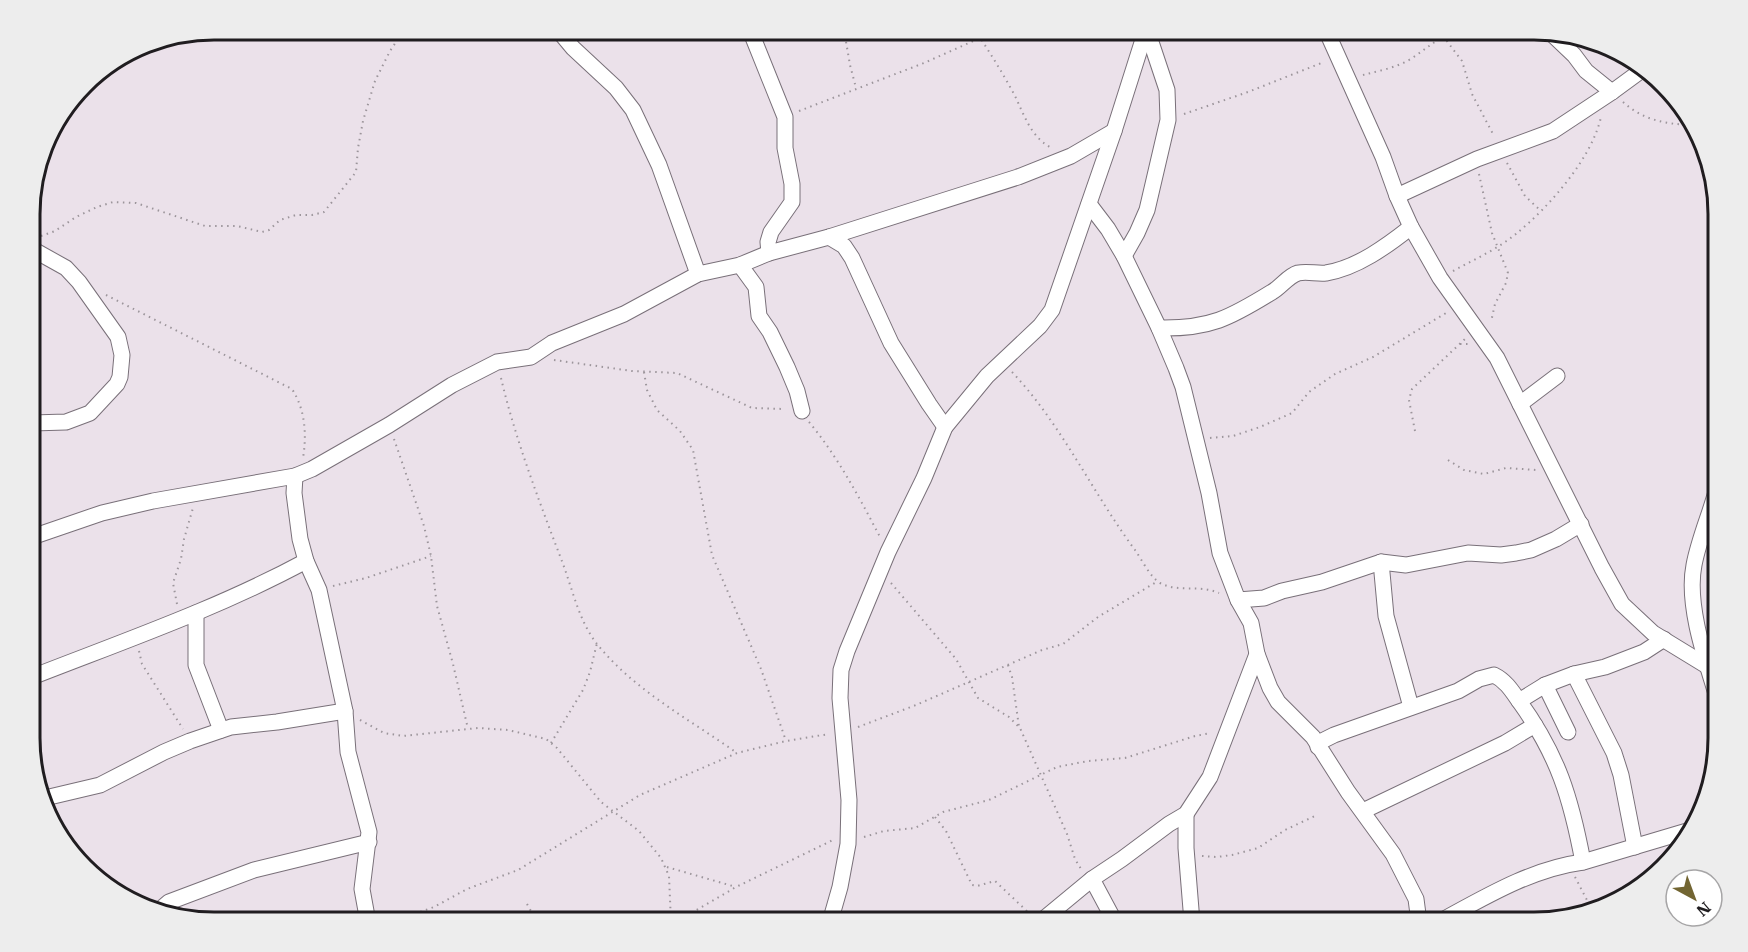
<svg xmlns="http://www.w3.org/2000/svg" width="1748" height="952" font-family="'IBM Plex Serif',serif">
<rect width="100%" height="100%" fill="#ebe1ea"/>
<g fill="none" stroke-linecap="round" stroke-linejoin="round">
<g stroke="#797079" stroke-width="17">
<g id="minor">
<polyline points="558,30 573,48 616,88 633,110 659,165 698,274"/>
<polyline points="750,30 785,117 785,148 792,184 792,202 771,232 768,242 769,253"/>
<polyline points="1326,30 1383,157 1397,196 1411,227 1440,278 1497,358 1602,568 1622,604 1653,633 1707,666"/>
<polyline points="1553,35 1574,55 1586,71 1612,92"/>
<polyline points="1397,196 1477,159 1553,131 1612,92 1642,70"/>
<polyline points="1089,204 1108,229 1124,256 1159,328 1176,368 1183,387 1209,493 1220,553 1238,600 1251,623 1257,654 1270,688 1278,702 1313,737 1348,792 1393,854 1416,899 1419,922"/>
<polyline points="829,237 844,246 852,258 891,343 929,404 945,427"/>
<polyline points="32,249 66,268 79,282 118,337 122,355 120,377 117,384 90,413 66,422 32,423"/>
<polyline points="1124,256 1137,233 1147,210 1168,120 1167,90 1147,30"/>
<polyline points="740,265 756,287 759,316 770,332 787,367 797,391 802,411"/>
<path d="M1159,328C1210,329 1230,318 1272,292C1281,287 1288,276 1298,273C1307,271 1317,274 1326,273C1357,268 1387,246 1411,227"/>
<polyline points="1520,404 1557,376"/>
<polyline points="295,476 294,493 300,539 306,561 319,590 345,711 348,752 369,832 362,889 368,922"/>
<path d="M1718,485C1711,512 1699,538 1694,565C1686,605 1706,661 1718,700"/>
<polyline points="32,537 102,513 153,501 295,476 312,469 389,425 452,385 497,362 531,357 552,343 624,314 698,274 740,265 769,253 829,237 1018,177 1071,156 1114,131"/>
<polyline points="1381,562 1386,616 1411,707"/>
<polyline points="1238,600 1264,598 1282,591 1322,582 1381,562 1406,565 1468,553 1501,555 1516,553 1531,550 1556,539 1581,524"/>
<polyline points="196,613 196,665 221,730"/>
<polyline points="1574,674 1614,753 1621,775 1635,847"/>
<path d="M32,677C124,641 219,608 306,561"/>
<polyline points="1545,685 1568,732"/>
<polyline points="1519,701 1545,685 1574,674 1605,667 1644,652 1664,639"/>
<path d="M1318,747L1322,741L1334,735L1458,691L1479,679L1494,675C1506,681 1512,691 1519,701C1558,755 1571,798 1583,862"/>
<polyline points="45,798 100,785 164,752 190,741 231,727 277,722 345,711"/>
<polyline points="1363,811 1505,743 1535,725"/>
<polyline points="1186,814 1186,848 1192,922"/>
<polyline points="1092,879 1115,922"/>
<polyline points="162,908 169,902 254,870 369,842"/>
<polyline points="830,922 840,887 848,844 849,800 840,698 841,670 847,651 888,552 924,478 945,427 987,376 1040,326 1052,310 1114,131 1146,30"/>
<polyline points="1040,922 1092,879 1122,859 1169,824 1186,814 1210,777 1257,654"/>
<path d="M1439,922C1485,897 1531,869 1583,862L1694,829"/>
</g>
</g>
<g stroke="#9c959b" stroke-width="2" stroke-dasharray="1.5 4.5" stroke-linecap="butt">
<polyline points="844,30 850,65 856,88"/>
<path d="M975,30C989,51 1002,72 1014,94C1024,114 1030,136 1050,147"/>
<polyline points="1443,36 1462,61 1472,94 1494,136"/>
<path d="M1363,75C1378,71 1395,68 1409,60C1425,50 1438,38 1454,30"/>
<path d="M1623,102C1643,120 1665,124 1691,125"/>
<polyline points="799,111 924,63 980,38"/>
<polyline points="1184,114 1248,92 1324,62"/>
<polyline points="1507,163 1525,196 1541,211"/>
<polyline points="1479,174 1492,233 1508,273 1506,283 1495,304 1491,322"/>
<polyline points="41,236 55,231 76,217 97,207 113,202 136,203 205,226 237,226 262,232 269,230 280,220 296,215 312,215 324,212 356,172 358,148 363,121 375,81 390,51 404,30"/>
<path d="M1453,271C1475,259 1498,249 1517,233C1549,207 1592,158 1601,117"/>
<path d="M106,295L292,389C305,409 307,434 303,458"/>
<polyline points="1460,344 1468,344"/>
<polyline points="554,360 632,371 677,373 752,408 785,409"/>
<polyline points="644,372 647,390 657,410 680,431 693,450 712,555 761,669 786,741"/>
<path d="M1012,372C1062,425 1092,492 1135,550C1142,560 1150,577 1160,583C1179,593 1198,584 1219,593"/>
<path d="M501,378C516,442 540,503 563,564C573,591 579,621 597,644C635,691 689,719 737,753"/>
<path d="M809,422C838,457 859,497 880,537"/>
<polyline points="1415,431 1409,400 1412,389 1466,338"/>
<polyline points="1210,438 1233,436 1260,427 1292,413 1309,392 1335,374 1373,357 1446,313"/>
<polyline points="394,439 424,526 431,556 437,606 453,664 468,729"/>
<polyline points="1448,460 1464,470 1484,474 1506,468 1537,470"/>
<polyline points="891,583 956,659 978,698 1009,717 1020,728 1067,834 1075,859 1081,869"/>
<polyline points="333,586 366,578 431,556"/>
<polyline points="177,604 173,583 181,559 184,539 193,508"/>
<polyline points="139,651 142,664 183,729"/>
<polyline points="1008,665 1012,677 1019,727"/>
<polyline points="360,720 384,733 403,736 478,728 508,730 546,739 557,748 601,802 639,831 661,858 669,876 671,922"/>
<polyline points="858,727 916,705 1042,650 1063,644 1098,617 1158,581"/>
<polyline points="551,743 583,690 590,672 597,643"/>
<polyline points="935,817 946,831 972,885 977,886 995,881 1030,914"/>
<polyline points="864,837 884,831 915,828 943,812 989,800 1057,767 1088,761 1125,758 1195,736 1211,733"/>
<polyline points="1202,856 1217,857 1232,855 1258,848 1285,830 1317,815"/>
<polyline points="667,867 736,887"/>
<polyline points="1575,877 1590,906"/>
<polyline points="527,904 537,922"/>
<polyline points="392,922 434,907 467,889 518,870 640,795 737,753 786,741 829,734"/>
<polyline points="676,922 736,887 833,840"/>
</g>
<use href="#minor" stroke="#fff" stroke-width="15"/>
</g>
<path d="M0 0H1748V952H0ZM214 40H1534A174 174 0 0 1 1708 214V738A174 174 0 0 1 1534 912H214A174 174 0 0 1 40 738V214A174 174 0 0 1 214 40Z" fill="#ededed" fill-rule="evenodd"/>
<path fill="none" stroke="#201d20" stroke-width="3" d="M214 40H1534A174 174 0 0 1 1708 214V738A174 174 0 0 1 1534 912H214A174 174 0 0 1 40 738V214A174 174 0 0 1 214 40Z"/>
<g transform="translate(1694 898) rotate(139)"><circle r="28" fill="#ffffff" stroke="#a6a5a6" stroke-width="1.5"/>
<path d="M0-4.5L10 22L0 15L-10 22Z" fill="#726532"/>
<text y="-9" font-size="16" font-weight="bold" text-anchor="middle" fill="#201d20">N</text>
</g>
</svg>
